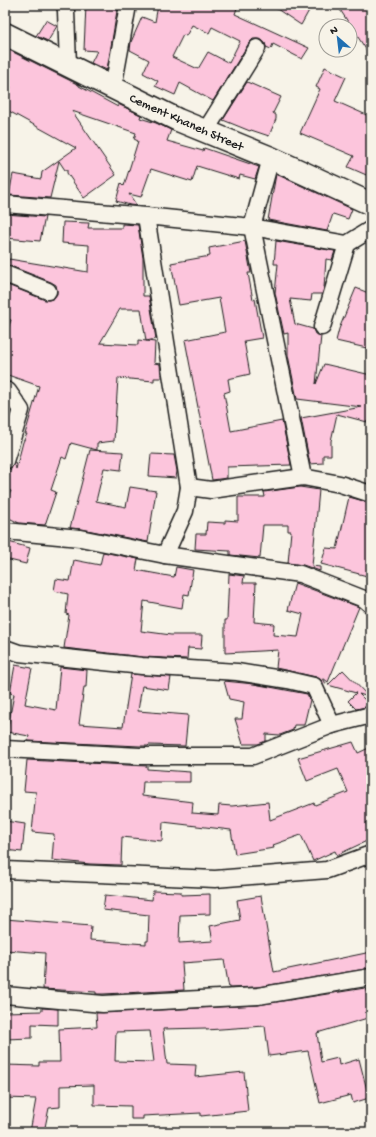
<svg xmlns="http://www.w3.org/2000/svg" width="376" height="1137" font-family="'Gochi Hand',sans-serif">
<rect width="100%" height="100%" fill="#f7f3e8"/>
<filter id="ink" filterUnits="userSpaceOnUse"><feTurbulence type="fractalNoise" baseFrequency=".025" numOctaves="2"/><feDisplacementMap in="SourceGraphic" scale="8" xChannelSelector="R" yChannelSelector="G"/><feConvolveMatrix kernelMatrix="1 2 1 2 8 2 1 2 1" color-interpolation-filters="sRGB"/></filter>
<g filter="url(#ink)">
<g fill="#fcc5dc" stroke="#1c1c1c" fill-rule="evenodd">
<polygon points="86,5 118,5 107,70 91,63 97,51 84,50"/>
<path d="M158,5H238L235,14L309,48L302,59L273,44L271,49L266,47L265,43L262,40L257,39H253L249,43L213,101L180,83L175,95L155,86L158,81L143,73L149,60L130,50L131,42L142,17L155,22ZM192,25L209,33L212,27L240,41L229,63L208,52L198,69L172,57L183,35L186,36Z"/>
<polygon points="271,5 312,5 301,25"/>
<polygon points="337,5 366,5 371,12 371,57"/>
<polygon points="46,20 57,26 48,41 36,36"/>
<polygon points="5,48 79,85 79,86 118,107 118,104 141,115 140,118 156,123 171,130 167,141 203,151 204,148 259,167 255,179 240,175 239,179 197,166 192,182 151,169 141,197 129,194 137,206 130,205 116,201 121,183 124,186 138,141 134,139 136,133 72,111 116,175 84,198 67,173 67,170 65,170 59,161 50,198 9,195 13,174 41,179 42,172 76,148 5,109 5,97 11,87 5,84"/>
<polygon points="325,67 346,77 335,101 371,117 371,177 348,167 354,156 300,133 320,89 316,87"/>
<polygon points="247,82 281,97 273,113 276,115 276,119 269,136 251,130 250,131 223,120"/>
<polygon points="276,174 352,209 348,219 333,214 327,231 268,220"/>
<polygon points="5,214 45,217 40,241 5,238"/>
<polygon points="63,222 89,223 88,228 122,228 122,224 138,225 143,258 143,296 149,296 156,339 146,341 141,309 120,309 100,343 138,345 138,340 155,342 154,363 160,364 161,378 154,378 154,381 118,378 114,441 97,443 97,450 71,443 66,459 62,457 51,490 56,492 45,525 19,523 5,516 5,503 11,491 5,489 5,479 15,462 16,469 23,442 27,434 25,434 39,386 5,374 5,337 11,320 5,318 5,284 45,300 49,300 54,298 57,294 57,290 56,285 51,282 8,265 9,259 88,272 89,245 62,243"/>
<polygon points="245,241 251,273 248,273 253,300 255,299 262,338 244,341 250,374 228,379 230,391 224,393 231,431 282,421 291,465 227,467 227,478 212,480 185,340 225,332 219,298 179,305 171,263 210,256 209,248"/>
<polygon points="276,241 335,251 332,260 326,259 324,288 322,294 312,294 311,301 290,299 295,324 313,329 315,334 321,336 316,384 324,364 371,375 371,423 337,414 331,441 331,455 323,455 323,463 310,464 301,418 362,407 297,399 288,355 288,333 284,334 275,293 278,264 274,264"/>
<polygon points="356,288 371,294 371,349 336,341 339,329"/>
<polygon points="90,450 123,452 121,470 104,468 96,501 126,507 130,487 156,491 148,542 82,529 70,528"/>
<polygon points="151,454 174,455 177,471 176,478 149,476"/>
<polygon points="300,487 319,490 312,566 320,567 320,571 303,565 288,563 291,531 288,531 288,525 263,525 260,558 230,555 230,551 195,549 196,534 206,534 207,522 225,523 225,520 238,521 238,497 265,497 264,492"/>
<polygon points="349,497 371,503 371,577 321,564 326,548 337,549"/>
<polygon points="5,541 30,548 26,564 5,559"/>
<polygon points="103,552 138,559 136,570 174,577 176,567 193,570 189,595 184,594 182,608 144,601 141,631 171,635 202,635 201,649 188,648 187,659 143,657 64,648 69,615 66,614 68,594 54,591 56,579 70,581 74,560 100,565"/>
<polygon points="229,574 244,576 243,583 256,583 254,622 274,624 273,635 298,637 303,614 288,610 295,583 359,607 328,682 323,678 326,684 323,683 320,679 316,677 276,668 278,650 225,653 225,620 227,620"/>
<polygon points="15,665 32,668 25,704 56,710 60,667 87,670 86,687 84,687 79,724 123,727 131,674 171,677 169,690 142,686 138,711 188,715 185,746 149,745 148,746 140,746 28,741 29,736 7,732 14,694 10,693"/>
<polygon points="343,670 369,697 359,694 371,706 356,709 348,701 356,693 328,685"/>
<polygon points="224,681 254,684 307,694 310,700 304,725 294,725 293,730 280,735 266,734 266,741 258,744 243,744 235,719 242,719 244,702 229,699"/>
<polygon points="353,742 358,753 371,747 371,820 366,823 371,834 371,839 337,855 335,851 313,861 301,835 273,845 274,848 235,854 231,830 163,822 162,841 122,837 121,865 90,864 52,860 54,834 32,832 36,792 24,791 27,760 147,766 147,769 190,772 190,782 143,782 142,796 193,802 192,813 218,815 219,805 232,806 268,802 270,820 314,803 315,805 348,792 338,769 307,781 298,758"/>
<polygon points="5,821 25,824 22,852 5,850"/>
<polygon points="153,891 181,892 181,895 210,894 210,914 180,915 179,943 213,941 210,926 240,920 237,900 261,896 274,972 371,952 371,968 257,987 229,988 224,960 182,963 184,990 103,994 96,994 96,992 43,989 45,953 5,950 5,919 91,926 90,940 146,944 146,941 148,941 149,915 103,910 105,895 152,900"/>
<path d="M365,988L371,1009V1017L317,1033L321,1062L338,1058L339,1065L359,1059L369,1098L353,1103L351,1095L320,1103L308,1051L269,1056L265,1026L206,1030V1028L163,1029L167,1064L196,1065L195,1077L244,1072L248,1111L201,1116V1113L143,1116V1119H131V1106L94,1105V1085L60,1086V1107L49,1108L44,1132H30L36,1099L5,1098V1065L39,1066V1062H60L59,1029L97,1027L96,1013L258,1005ZM150,1031L154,1062L115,1061L116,1032Z"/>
<polygon points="42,1008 58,1009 58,1025 32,1024 32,1038 5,1039 5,1012 42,1011"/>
</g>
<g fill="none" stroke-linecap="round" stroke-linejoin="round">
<g stroke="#1c1c1c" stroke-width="19">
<g id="street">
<polyline points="65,5 66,11 68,65"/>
<polyline points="113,88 128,5"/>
<polyline points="206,130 257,48"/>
<polyline points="271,158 252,227 303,477"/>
<polyline points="5,204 146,216 252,227 347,244 371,229"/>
<polyline points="146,216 189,487 185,511 165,555"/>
<polyline points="5,274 48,291"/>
<polyline points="322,327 347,244"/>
<polyline points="5,390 8,391 21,410 5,461"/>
<polyline points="189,487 211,490 303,477 340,484 371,494"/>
<polyline points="5,531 80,538 165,555 300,574 364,599 371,605"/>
<polyline points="5,648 19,653 142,666 237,672 288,680 314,686 332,725"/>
<polyline points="5,749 140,756 253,756 332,725 371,715"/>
<polyline points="5,870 215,879 327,870 371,854"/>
<polyline points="5,995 103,1004 258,996 371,977"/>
</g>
</g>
<g stroke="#1c1c1c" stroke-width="25">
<polyline id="secondary" points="5,34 178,120 271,158 371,204"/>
</g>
<use href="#street" stroke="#f7f3e8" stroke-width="16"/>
<use href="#secondary" stroke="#f7f3e8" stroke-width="22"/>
</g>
</g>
<g text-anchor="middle" stroke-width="3.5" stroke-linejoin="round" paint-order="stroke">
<g font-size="13" fill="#1c1c1c" stroke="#f7f3e8">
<text transform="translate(187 121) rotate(24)" y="5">Cement Khaneh Street</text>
</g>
</g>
<rect width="376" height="1137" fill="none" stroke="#f7f3e8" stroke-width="20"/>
<rect x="10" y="10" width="356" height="1117" fill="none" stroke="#1c1c1c" stroke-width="1.5" filter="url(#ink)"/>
<g transform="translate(338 38) rotate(332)"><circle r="19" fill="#f7f3e8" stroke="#9f9d96"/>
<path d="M0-3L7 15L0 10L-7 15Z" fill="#1f6fb2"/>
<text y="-6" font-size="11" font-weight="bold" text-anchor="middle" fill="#1c1c1c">N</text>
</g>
</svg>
